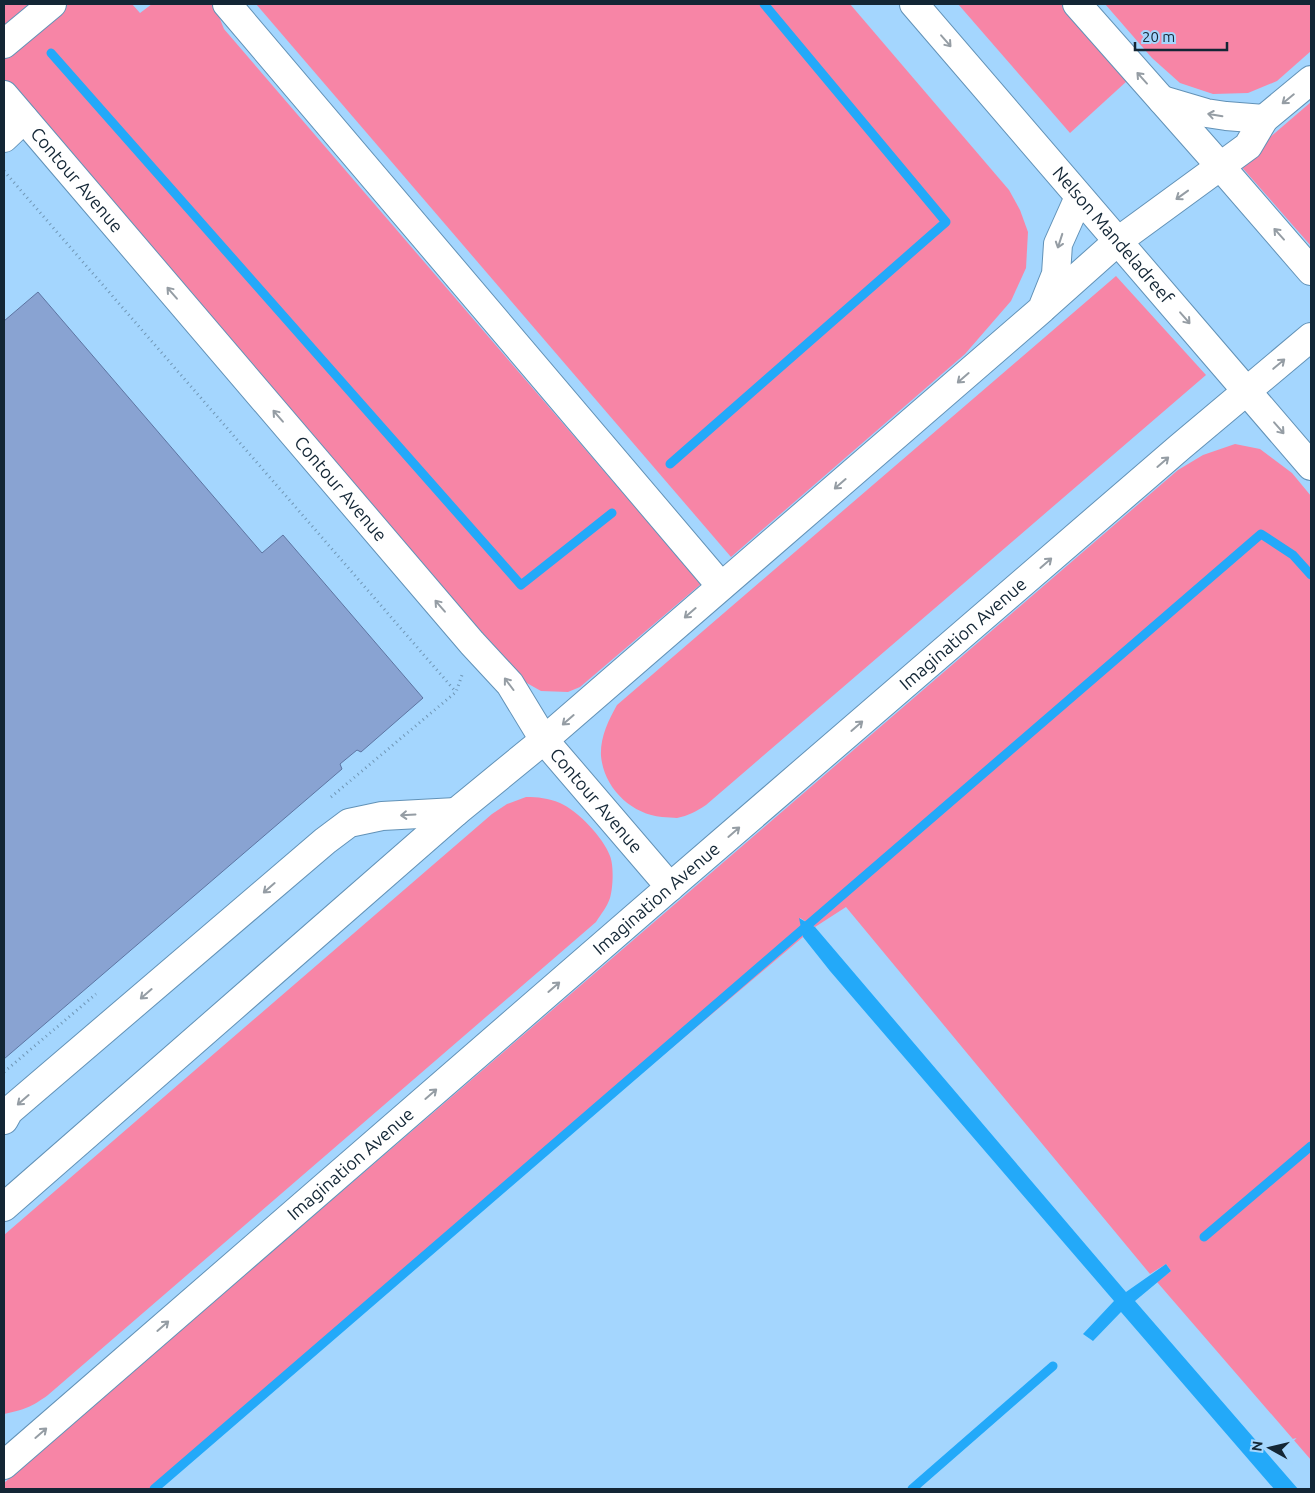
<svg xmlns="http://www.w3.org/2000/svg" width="1315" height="1493" font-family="Ubuntu,sans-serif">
<rect width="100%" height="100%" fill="#a4d6fe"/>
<g fill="#f785a6">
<polygon points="4,4 38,4 4,34"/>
<polygon points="66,4 132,4 140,13 152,4 214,4 224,29 701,584 580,687 568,692 541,691 516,677 4,80 4,58"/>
<polygon points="256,4 850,4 1009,190 1020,210 1028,232 1026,268 1011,301 965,354 731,557"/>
<polygon points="958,4 1061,4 1127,81 1070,133"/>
<polygon points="1105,4 1311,4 1311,51 1277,81 1248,93 1213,94 1180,83 1152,58"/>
<polygon points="1311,102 1311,246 1239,164"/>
<path d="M1116,276L1206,375L706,805C697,811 688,816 677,818C673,818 667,817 662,817C631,814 604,788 601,756C600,738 608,721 617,705Z"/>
<polygon points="1235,444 1260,449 1292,473 1311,496 1311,1460 1157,1282 1171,1271 1166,1264 1150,1274 846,907 815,927 800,918 803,937 150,1489 4,1489 4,1483 1178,470 1203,455"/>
<path d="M526,797C538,797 548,798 560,803C578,811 603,837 610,856C614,866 613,888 610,898C607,907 601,914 596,922L48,1395C32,1407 23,1410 4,1414V1235L492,814L507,804Z"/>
</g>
<polygon fill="#23a9f9" points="799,918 815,927 1126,1292 1166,1264 1171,1271 1135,1301 1298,1489 1274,1489 1121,1312 1093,1341 1083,1334 1114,1301 830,971 803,937"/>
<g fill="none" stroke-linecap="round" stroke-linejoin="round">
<g stroke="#23a9f9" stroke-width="9">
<polyline points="51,53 521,585 612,513"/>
<polyline points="670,464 946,222 764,4"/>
<polyline points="1204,1237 1311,1146"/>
<polyline points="154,1489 1261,534 1293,555 1311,575"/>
<polyline points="912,1489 1053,1366"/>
</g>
</g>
<polygon fill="#89a3d2" stroke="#5d75a2" points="38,292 262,553 283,535 423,698 361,752 357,750 340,764 342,769 4,1059 4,321"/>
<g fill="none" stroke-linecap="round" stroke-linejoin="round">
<g stroke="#6292b7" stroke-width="30">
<g id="minor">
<polyline points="227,4 721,586"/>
<polyline points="4,44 52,4"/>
<path id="s1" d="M4,95L472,643L510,684L544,740L670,887"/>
<polyline points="1162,100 1206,113 1226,116 1264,119"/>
<polyline points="4,138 24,119"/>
<polyline points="1045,306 1118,241 1248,146 1264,119 1311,80"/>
<polyline points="4,1120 9,1111 325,841 349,823 382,816 456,812"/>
<polyline points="4,1207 456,812 544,740 1042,309 1056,274 1058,244 1079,197"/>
<path id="s2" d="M4,1465L670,887L1180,447L1311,337"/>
</g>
</g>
<g stroke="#6292b7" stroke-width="30">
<g id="major">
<path id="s3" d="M914,4L1311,466"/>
<polyline points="1077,4 1221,167 1311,271"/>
</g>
</g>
<g stroke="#7097b6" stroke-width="3" stroke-dasharray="1 4" stroke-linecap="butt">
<polyline points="4,171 456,692"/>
<polyline points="331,797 456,692 462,675"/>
<polyline points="4,1072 96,994"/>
</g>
<use href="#minor" stroke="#fff" stroke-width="28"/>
<use href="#major" stroke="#fff" stroke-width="28"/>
</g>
<defs><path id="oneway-shaft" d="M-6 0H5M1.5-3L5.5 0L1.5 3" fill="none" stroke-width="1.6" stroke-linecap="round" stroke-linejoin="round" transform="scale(1.25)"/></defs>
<g stroke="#959da4">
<use href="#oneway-shaft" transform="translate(946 41) rotate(49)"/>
<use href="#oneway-shaft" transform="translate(1142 78) rotate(-132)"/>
<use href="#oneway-shaft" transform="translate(1288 99) rotate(141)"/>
<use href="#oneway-shaft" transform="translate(1215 115) rotate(-171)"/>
<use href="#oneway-shaft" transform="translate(1182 195) rotate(144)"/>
<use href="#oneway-shaft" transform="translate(1279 234) rotate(-132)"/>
<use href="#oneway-shaft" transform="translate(1060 241) rotate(108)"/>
<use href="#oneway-shaft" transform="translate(172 293) rotate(-131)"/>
<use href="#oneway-shaft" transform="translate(1185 318) rotate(49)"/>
<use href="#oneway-shaft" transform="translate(1279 364) rotate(-40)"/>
<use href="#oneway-shaft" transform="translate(963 378) rotate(139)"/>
<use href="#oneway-shaft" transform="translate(278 416) rotate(-131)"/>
<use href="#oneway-shaft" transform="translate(1279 428) rotate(49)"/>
<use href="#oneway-shaft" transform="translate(1163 462) rotate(-41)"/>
<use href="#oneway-shaft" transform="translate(840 484) rotate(139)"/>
<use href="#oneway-shaft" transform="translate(1046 563) rotate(-41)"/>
<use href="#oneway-shaft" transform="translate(440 606) rotate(-131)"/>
<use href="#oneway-shaft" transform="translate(690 613) rotate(139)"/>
<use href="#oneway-shaft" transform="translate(509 684) rotate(-127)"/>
<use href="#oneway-shaft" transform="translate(568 720) rotate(139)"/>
<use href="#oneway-shaft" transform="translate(857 726) rotate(-41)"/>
<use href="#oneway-shaft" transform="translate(408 815) rotate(177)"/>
<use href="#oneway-shaft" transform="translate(734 832) rotate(-41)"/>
<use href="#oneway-shaft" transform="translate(269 888) rotate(139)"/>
<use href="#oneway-shaft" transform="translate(554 987) rotate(-41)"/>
<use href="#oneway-shaft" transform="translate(146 994) rotate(139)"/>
<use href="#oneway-shaft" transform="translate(431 1094) rotate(-41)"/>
<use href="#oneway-shaft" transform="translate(23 1100) rotate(139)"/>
<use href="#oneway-shaft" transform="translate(163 1326) rotate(-41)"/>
<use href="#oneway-shaft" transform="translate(41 1433) rotate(-41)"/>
</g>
<g text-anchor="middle" stroke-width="4.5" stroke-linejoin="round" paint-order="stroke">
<g font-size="18" fill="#132635" stroke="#a4d6fe">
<text dy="6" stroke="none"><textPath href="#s1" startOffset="112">Contour Avenue</textPath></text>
<text dy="6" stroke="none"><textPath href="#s3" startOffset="305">Nelson Mandeladreef</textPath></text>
<text dy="6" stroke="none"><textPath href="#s1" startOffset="518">Contour Avenue</textPath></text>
<text dy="6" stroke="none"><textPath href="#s2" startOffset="1269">Imagination Avenue</textPath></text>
<text dy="6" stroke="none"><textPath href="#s1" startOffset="922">Contour Avenue</textPath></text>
<text dy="6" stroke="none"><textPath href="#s2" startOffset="864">Imagination Avenue</textPath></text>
<text dy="6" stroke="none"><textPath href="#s2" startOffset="459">Imagination Avenue</textPath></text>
</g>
</g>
<rect width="1315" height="1493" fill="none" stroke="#132635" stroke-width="10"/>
<g transform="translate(1270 1448) rotate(278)" stroke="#a4d6fe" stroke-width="4" paint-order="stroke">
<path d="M0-4L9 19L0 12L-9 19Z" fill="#132635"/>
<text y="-8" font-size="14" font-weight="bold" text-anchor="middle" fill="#132635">N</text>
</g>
<path d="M1135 42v8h92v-8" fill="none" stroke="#132635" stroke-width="2.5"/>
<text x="1142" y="42" font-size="15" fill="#132635" stroke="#a4d6fe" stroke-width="4" paint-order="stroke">20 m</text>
</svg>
